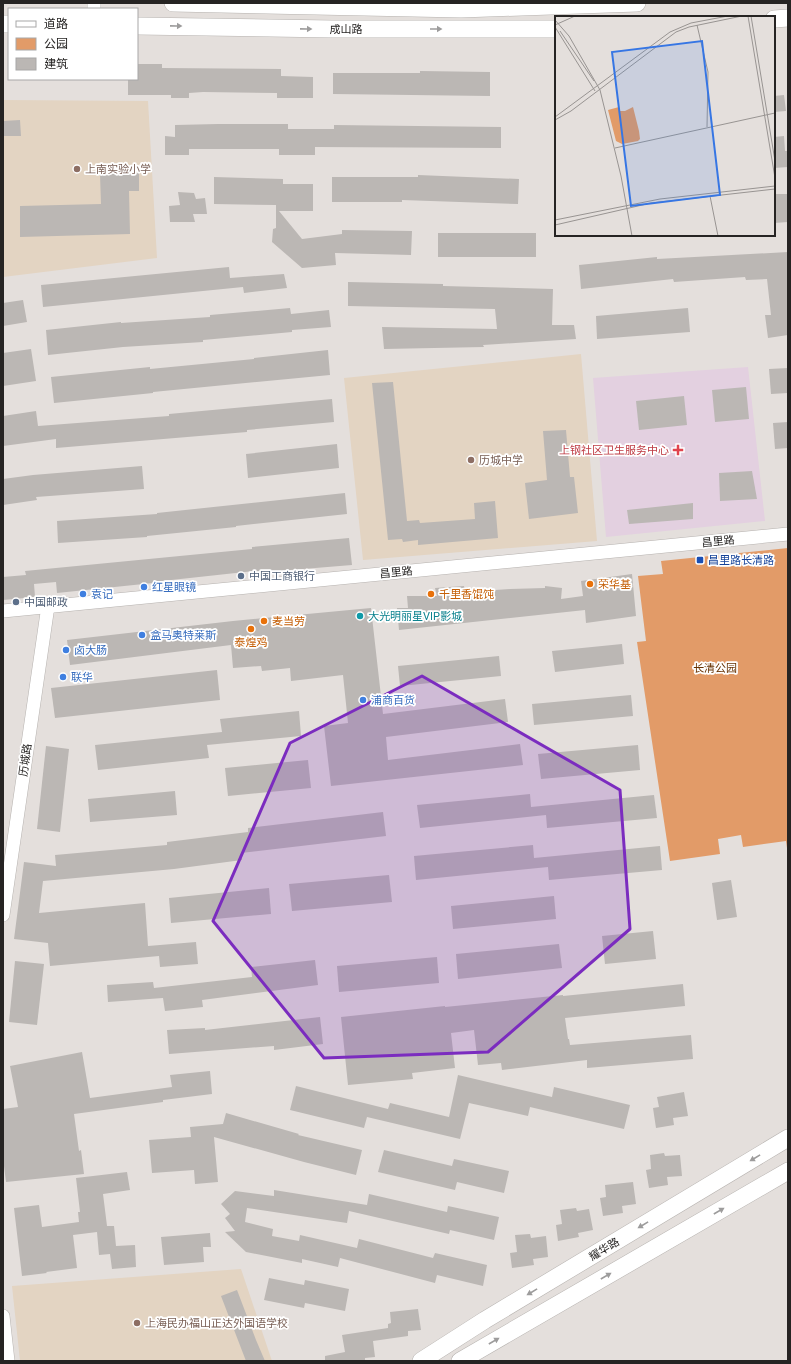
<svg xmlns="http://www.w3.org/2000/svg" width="791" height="1364" font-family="Roboto,'Noto Sans SC',sans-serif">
<rect width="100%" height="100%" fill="#e4dfdc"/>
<g fill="#e3d4c2">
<polygon points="3,100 148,101 157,258 3,277"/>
<polygon points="581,354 597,541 363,560 344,378"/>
<polygon points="241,1269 272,1361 20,1361 12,1286"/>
</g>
<polygon fill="#e3d0e0" points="748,367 765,521 606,537 593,378"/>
<polygon fill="#e29b68" points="788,548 788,855 786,841 743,847 741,835 718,839 720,854 670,861 637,642 646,641 638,576 663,574 661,561"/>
<g fill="#bbb7b4">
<polygon points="137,64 162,64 162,68 281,69 281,76 313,77 313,98 277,98 277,93 203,92 189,93 189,98 171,98 171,95 128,95 128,79 137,79"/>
<polygon points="420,71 490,72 490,96 333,94 333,73 420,73"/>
<polygon points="784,95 786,111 774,112 774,96"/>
<polygon points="20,120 21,136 3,136 3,121"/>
<polygon points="218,124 288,124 288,129 334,129 334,125 501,127 501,148 315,147 315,155 279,155 279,149 189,149 189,155 165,155 165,136 175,137 175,125"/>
<polygon points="784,136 785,151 788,151 788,167 774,168 774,137"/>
<polygon points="139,173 139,191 129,191 130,234 20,237 20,206 101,204 100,174"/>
<polygon points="418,175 519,179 518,204 402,200 402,202 332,202 332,177 418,177"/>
<polygon points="214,177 283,179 283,184 313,184 313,211 279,211 302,239 342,234 342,230 412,231 411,255 335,253 336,265 302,268 272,242 273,229 276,228 276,205 214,204"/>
<polygon points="178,192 194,193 196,199 205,198 207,214 193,214 195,222 170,222 169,206 180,205"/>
<polygon points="774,194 788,194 788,222 774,223"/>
<rect x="438" y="233" width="98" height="24"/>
<polygon points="788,252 788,335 768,338 765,315 771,315 767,279 746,280 745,277 674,282 673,279 581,289 579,265 657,257 657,259"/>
<polygon points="229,267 230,278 284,274 287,288 244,293 243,287 43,307 41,285"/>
<polygon points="348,282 443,284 443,286 553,289 552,325 574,325 576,339 483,345 484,347 384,349 382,327 497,329 495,309 348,306"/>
<polygon points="23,300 27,322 3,326 3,303"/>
<polygon points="290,308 291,314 329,310 331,327 292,330 292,332 203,340 203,342 123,347 48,355 46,330 121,322 121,323 210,317 210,315"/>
<polygon points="688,308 690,332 597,339 596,316"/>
<polygon points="31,349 36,381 3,386 3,353"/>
<polygon points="328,350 330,375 153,392 153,393 54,403 51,377 150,367 150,369 254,359 254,358"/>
<polygon points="788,368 788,393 771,394 769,369"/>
<polygon points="393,382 407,521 419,520 420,523 475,519 474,503 495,501 498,538 418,545 418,540 403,542 402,539 388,540 372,383"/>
<polygon points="746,387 749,419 715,422 712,390"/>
<polygon points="684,396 687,425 639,430 636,401"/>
<polygon points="332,399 334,422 247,430 247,432 56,448 56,439 3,446 3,416 36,411 38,426 169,416 169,414"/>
<polygon points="788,422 788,448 775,449 773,423"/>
<polygon points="566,430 570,477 574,477 578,513 529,519 525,483 547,480 543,431"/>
<polygon points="337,444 339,468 248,478 246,454"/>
<polygon points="142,466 144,489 36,497 37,500 3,505 3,479 33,475"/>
<polygon points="752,471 757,499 720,501 719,473"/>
<polygon points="345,493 347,514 236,526 236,527 147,536 147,537 58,543 57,521 157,514 157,513"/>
<polygon points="693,503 693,519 629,524 627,510"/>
<polygon points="349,538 352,565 254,573 254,571 153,582 153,583 57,593 56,582 34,584 35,597 3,600 3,577 26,575 25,571 252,549 252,547"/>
<polygon points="632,574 636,616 586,623 585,610 399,630 397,608 408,608 407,596 437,596 435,588 464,586 465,592 510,589 545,588 545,586 562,588 561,599 583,596 581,581"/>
<polygon points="371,608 383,714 505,699 508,722 386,737 388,760 520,744 523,765 331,786 324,726 348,723 343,675 291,681 290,668 262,671 261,666 233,668 231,645 70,665 67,640 233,621"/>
<polygon points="622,644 624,664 555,672 552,651"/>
<polygon points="499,656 501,676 400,686 398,666"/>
<polygon points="217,670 220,700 55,718 51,688"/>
<polygon points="631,695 633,716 534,725 532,704"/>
<polygon points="299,711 301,736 207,745 209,758 98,770 95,745 222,732 220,719"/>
<polygon points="638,745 640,770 541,779 538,754"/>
<polygon points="46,746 69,749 60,832 37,829"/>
<polygon points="308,760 311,788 228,796 225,768"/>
<polygon points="175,791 177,815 90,822 88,799"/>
<polygon points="530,794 531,807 654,795 657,818 547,828 546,815 420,828 417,805"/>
<polygon points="383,812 386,836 241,853 242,860 174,869 43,881 39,913 145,903 148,946 196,942 198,964 160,967 159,956 50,966 48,943 14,939 24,862 56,866 55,855 167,845 167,842 248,832 248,828"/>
<polygon points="533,845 534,858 660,846 662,870 549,880 548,867 416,880 414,856"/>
<polygon points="389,875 392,902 292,911 289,884"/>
<polygon points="731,880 737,917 717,920 712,883"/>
<polygon points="269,888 271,914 171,923 169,898"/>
<polygon points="554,896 556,919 453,929 451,906"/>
<polygon points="653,931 656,959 605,964 602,936"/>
<polygon points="559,944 562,968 458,979 456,954"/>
<polygon points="437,957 439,983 339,992 337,966"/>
<polygon points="315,960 318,985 202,1000 203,1007 165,1011 163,998 108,1002 107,985 153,982 154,988 252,977 251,967"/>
<polygon points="15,961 44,964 37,1025 9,1022"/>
<polygon points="683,984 685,1006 565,1018 568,1039 569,1039 570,1045 691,1035 693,1059 587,1068 587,1060 502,1070 501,1063 478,1065 474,1030 451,1033 455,1068 412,1073 413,1079 348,1085 341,1017 445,1006 445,1007 563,995 563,996"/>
<polygon points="320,1017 323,1044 274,1050 274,1046 169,1054 167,1030 205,1028 205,1030"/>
<polygon points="82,1052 90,1098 172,1087 170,1075 210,1071 212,1094 163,1100 163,1102 74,1114 79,1151 81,1150 84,1174 6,1182 3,1158 3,1109 18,1107 10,1066"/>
<polygon points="458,1075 552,1097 554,1087 630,1105 624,1129 530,1107 528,1116 469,1103 460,1139 367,1117 364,1128 290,1110 296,1086 388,1109 390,1103 449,1117"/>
<polygon points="684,1092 688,1116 673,1118 674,1125 656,1128 653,1108 659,1107 657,1097"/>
<polygon points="226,1113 299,1134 298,1135 362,1150 356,1175 304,1162 214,1137 218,1182 195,1184 194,1170 152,1173 149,1140 191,1137 190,1127 223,1124"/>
<polygon points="384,1150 452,1166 454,1159 509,1171 504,1193 457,1182 455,1190 378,1172"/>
<polygon points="664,1153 665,1156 680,1155 682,1176 667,1177 668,1185 649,1188 646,1170 651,1169 650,1155"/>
<polygon points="127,1172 130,1190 103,1194 107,1226 114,1226 116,1246 135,1245 136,1267 112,1269 110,1254 99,1255 97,1232 73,1235 77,1268 46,1272 47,1273 22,1276 14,1208 39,1205 42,1227 79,1222 78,1212 80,1212 76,1178"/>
<polygon points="633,1182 636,1204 622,1206 623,1213 603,1216 600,1198 606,1197 605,1185"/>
<polygon points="274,1190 367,1205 369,1194 447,1212 448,1206 499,1217 494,1240 450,1230 449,1234 349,1211 347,1223 247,1208 245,1222 273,1229 272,1236 299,1241 300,1235 357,1248 359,1239 433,1258 435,1253 487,1265 483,1286 437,1275 435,1283 340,1258 338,1267 302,1259 302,1263 246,1252 225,1232 235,1231 225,1218 230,1214 221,1204 235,1191 274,1196"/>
<polygon points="576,1208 577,1211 589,1209 593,1230 578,1233 579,1237 558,1241 556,1225 562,1224 560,1210"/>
<polygon points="210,1233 211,1247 203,1247 204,1262 164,1265 161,1237"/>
<polygon points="530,1234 531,1238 546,1236 548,1257 533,1259 534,1265 512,1268 510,1253 517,1252 515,1235"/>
<polygon points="269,1278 304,1285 305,1280 349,1289 345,1311 305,1303 304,1308 264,1300"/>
<polygon points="237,1290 256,1340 265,1361 246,1361 221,1296"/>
<polygon points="418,1309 421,1330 408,1331 408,1336 373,1341 375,1357 365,1358 365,1361 325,1361 325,1356 345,1352 342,1335 388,1328 388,1324 391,1323 390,1312"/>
</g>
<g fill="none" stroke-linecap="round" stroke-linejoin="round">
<g stroke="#b6b2af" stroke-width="14">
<g id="minor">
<polyline points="94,3 94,9"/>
<polyline points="3,611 788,534"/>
<polyline points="3,915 48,606"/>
<polyline points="3,1316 8,1361"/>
</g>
</g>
<g stroke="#b6b2af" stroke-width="18">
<g id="major">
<polyline points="173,3 461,9 637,3"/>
<polyline points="774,19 788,18"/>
<polyline points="3,24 9,24"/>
<polyline points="137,26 332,29 556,29"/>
<polyline points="421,1361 485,1320 788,1138"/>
<polyline points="460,1361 788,1171"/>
</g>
</g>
<use href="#minor" stroke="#fff" stroke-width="13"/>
<use href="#major" stroke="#fff" stroke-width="17"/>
</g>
<defs><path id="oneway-solid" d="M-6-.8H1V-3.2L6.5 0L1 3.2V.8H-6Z"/></defs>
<g fill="#9d9c9c">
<use href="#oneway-solid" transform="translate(176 26) rotate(1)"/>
<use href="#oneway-solid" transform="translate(306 29) rotate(1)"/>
<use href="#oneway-solid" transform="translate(436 29)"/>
<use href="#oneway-solid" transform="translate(755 1158) rotate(149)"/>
<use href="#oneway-solid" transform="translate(719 1211) rotate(-30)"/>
<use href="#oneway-solid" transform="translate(643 1225) rotate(149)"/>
<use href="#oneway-solid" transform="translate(606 1276) rotate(-30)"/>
<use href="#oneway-solid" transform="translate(532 1292) rotate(149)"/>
<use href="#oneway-solid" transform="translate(494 1341) rotate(-30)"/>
</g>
<path fill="#7b2cbf" fill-opacity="0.2" stroke="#7b2cbf" stroke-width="3" stroke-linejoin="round" d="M422,676L620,790L630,929L488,1052L324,1058L213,921L290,743Z"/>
<g fill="#8d6e63" stroke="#fff" stroke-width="1.5">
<circle cx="77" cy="169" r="4"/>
<circle cx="471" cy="460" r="4"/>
<circle cx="137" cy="1323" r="4"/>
</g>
<path fill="#e0444e" stroke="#fff" stroke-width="1.5" d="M676 444h4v4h4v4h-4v4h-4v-4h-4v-4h4z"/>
<rect fill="#1a4fb4" stroke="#fff" stroke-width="1.5" x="696" y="556" width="8" height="8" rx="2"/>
<g fill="#5c6f8a" stroke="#fff" stroke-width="1.5">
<circle cx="241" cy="576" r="4"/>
<circle cx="16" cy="602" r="4"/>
</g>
<g fill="#e8710a" stroke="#fff" stroke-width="1.5">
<circle cx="590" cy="584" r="4"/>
<circle cx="431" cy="594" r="4"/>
<circle cx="264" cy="621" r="4"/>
<circle cx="251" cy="629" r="4"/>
</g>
<g fill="#3f7fe0" stroke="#fff" stroke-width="1.5">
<circle cx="144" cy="587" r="4"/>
<circle cx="83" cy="594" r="4"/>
<circle cx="142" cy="635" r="4"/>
<circle cx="66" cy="650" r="4"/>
<circle cx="63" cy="677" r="4"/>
<circle cx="363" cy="700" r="4"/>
</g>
<circle fill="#0f9aa8" stroke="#fff" stroke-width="1.5" cx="360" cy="616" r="4"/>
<g text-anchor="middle" stroke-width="3.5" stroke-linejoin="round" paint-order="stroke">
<g font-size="11" fill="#262423" stroke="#fff">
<text x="346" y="33">成山路</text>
<text transform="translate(718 541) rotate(-6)" y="4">昌里路</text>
<text transform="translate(396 572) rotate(-6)" y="4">昌里路</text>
<text transform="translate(25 760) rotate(-82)" y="4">历城路</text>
<text transform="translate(604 1249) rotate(-31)" y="4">耀华路</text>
</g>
<g font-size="11" fill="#785e54" stroke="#fff" text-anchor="start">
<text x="85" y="173">上南实验小学</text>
<text x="479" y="464">历城中学</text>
<text x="145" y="1327">上海民办福山正达外国语学校</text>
</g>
<g font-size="11" fill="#be3a42" stroke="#fff" text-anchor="end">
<text x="669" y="454">上钢社区卫生服务中心</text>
</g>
<g font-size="11" fill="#164399" stroke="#fff" text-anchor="start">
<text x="708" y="564">昌里路长清路</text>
</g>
<g font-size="11" fill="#4e5e75" stroke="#fff" text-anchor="start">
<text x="249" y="580">中国工商银行</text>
<text x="24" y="606">中国邮政</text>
</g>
<g font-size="11" fill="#c56008" stroke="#fff" text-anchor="start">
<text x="598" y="588">荣华基</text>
<text x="439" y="598">千里香馄饨</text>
<text x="272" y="625">麦当劳</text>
<text x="251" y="646" text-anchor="middle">泰煌鸡</text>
</g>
<g font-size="11" fill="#366cbe" stroke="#fff" text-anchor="start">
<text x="152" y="591">红星眼镜</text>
<text x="91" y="598">袁记</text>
<text x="150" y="639">盒马奥特莱斯</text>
<text x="74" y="654">卤大肠</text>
<text x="71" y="681">联华</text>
<text x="371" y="704">浦商百货</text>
</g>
<g font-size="11" fill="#0d838f" stroke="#fff" text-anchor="start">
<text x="368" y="620">大光明丽星VIP影城</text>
</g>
<g font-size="11" fill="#663100" stroke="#fff">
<text x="715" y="672">长清公园</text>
</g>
</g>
<g transform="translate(555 16)">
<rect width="220" height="220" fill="#e4dfdc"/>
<path d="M64,91L65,95H70L78,91L84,115L85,123L83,125L67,128L61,125L53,94Z" fill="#e29b68"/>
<path fill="none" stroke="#989492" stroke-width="1" d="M193,0L220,162M196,0L220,145M0,4L14,20L45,74L66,160L77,220M0,9L20,0M142,9L153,56L152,111M0,11L40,75M5,15L39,65M0,101L115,16L136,7L173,0M0,104L16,95L121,16L134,11L187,0M60,132L220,97M155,180L163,220M0,204L105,183L220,170M0,209L96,187L220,173"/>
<path fill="#3676e4" fill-opacity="0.15" stroke="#3676e4" stroke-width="2" d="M147,25L165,179L76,190L57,36Z"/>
<rect width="220" height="220" fill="none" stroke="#262423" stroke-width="2"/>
</g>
<rect width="791" height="1364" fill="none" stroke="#262423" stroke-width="8"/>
<rect x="8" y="8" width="130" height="72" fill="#ffffff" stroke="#a8a7a7"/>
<rect x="16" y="21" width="20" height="6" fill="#ffffff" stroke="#a8a7a7"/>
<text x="44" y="28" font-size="12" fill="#262423">道路</text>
<rect x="16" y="38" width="20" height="12" fill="#e29b68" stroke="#a8a7a7"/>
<text x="44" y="48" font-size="12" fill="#262423">公园</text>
<rect x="16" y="58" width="20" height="12" fill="#bbb7b4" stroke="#a8a7a7"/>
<text x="44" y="68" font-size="12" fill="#262423">建筑</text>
</svg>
